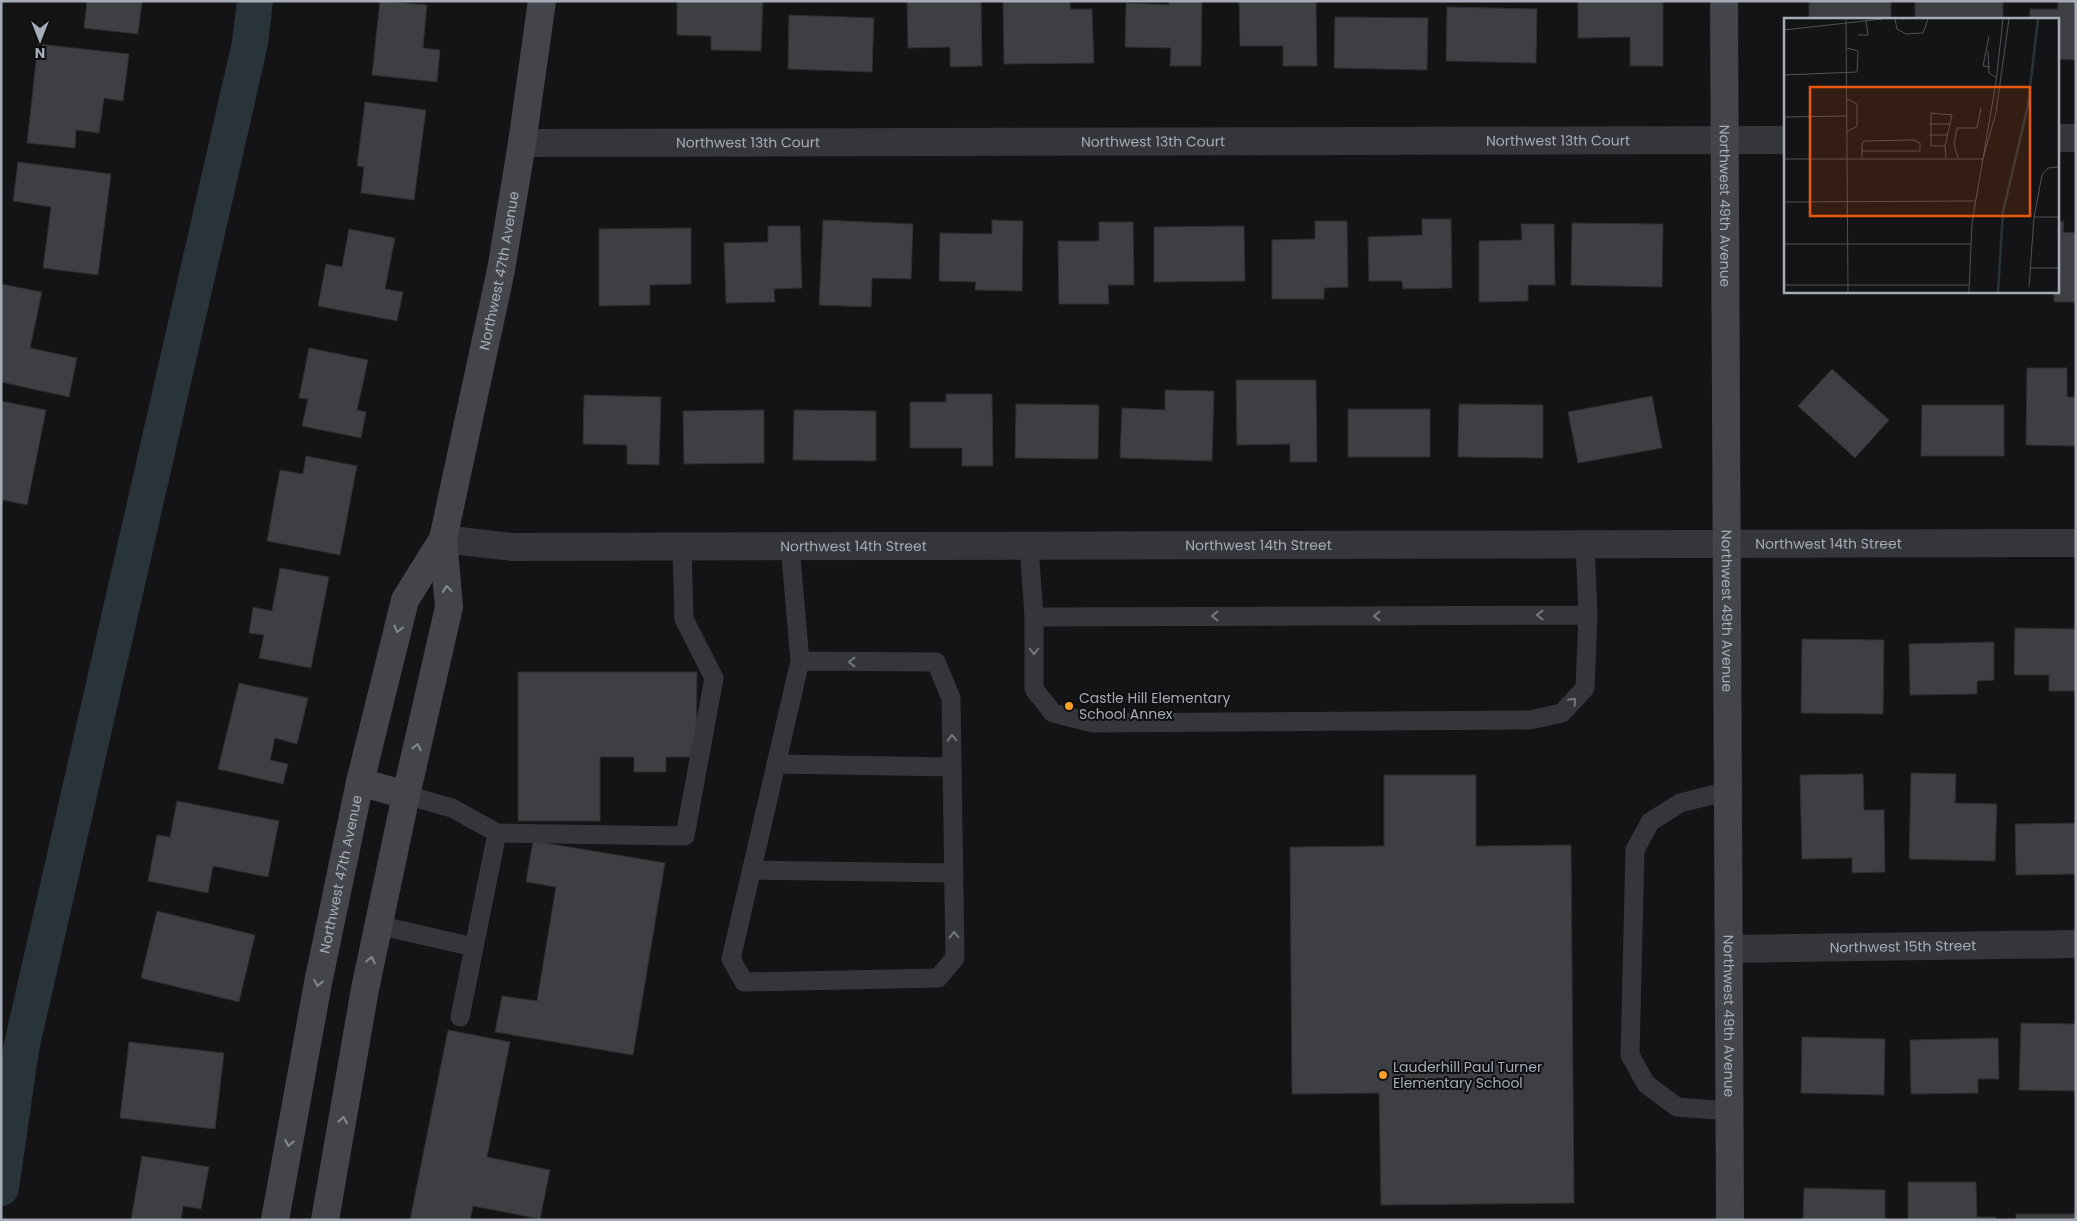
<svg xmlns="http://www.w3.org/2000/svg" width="2077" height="1221" font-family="Poppins,sans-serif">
<rect width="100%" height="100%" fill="#141416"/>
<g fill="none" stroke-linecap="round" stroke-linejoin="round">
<polyline stroke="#29343a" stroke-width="36" points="1,1188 21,1049 250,43 255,1"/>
</g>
<g fill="#3e3f43" stroke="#2e2e32">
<polygon points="87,1 142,1 138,34 84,28"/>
<polygon points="380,1 427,5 423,48 440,50 437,82 372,75"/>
<polygon points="677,1 763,1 761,51 711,50 711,36 677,35"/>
<polygon points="907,1 981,1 982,66 950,67 950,47 908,48"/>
<polygon points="1003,1 1070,1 1070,9 1092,9 1094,63 1004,64"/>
<polygon points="1169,1 1202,1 1201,66 1170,66 1171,48 1125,47 1126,3 1169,5"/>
<polygon points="1239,1 1316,1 1317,66 1283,66 1283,46 1240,46"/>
<polygon points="1578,1 1663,1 1663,66 1630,66 1630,37 1578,38"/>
<rect x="1809" y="1" width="82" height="18"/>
<rect x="1915" y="1" width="88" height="18"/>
<polygon points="2058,1 2076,1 2076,60 2058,59 2058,19 2030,19 2030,9 2058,9"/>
<polygon points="1447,7 1537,9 1536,63 1446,61"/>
<polygon points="789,15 874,18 872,72 788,69"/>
<polygon points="1335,17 1428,18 1427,70 1334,68"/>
<polygon points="38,44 129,54 123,101 104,98 99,133 76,130 75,148 27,143"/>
<polygon points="365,102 426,110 414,200 361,193 364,167 357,166"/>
<polygon points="18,162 111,174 98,275 43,268 51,207 13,201"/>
<polygon points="1422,219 1451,219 1452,288 1403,289 1402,281 1369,281 1368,237 1422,235"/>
<polygon points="823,220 913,224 911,279 872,278 871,307 819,305"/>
<polygon points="992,220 1023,221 1022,291 975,290 976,282 939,281 940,233 992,234"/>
<polygon points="1315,221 1347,221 1348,287 1324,288 1324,299 1272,299 1272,240 1315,239"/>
<polygon points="2058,221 2064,222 2063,232 2076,233 2076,302 2054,302 2054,291 2058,291"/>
<polygon points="1099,222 1133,222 1134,285 1108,285 1109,304 1059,304 1058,241 1099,241"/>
<polygon points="1572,223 1663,224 1662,287 1571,285"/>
<polygon points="1521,224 1554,224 1555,285 1528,285 1528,301 1479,302 1479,241 1522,240"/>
<polygon points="768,226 800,226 802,288 774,289 775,302 726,303 724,243 768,242"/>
<polygon points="1244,226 1245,281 1154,282 1154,227"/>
<polygon points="691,228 691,284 650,285 650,305 599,306 599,229"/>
<polygon points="349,229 395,238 385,289 403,292 397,321 318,306 326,264 342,267"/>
<polygon points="1,284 42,292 30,348 77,358 69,397 1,382"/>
<polygon points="309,348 368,360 357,410 366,412 361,438 302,426 308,399 299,398"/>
<polygon points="2027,368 2067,368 2067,397 2076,397 2076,446 2026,445"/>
<polygon points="1832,369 1889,420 1855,458 1798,406"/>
<polygon points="1236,380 1316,380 1317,462 1290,462 1290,444 1237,445"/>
<polygon points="1165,390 1214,391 1212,461 1120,458 1122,408 1165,410"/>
<polygon points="946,394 992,394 993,466 962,466 962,448 910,448 910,402 946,402"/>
<polygon points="584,395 661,397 659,465 627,464 627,445 583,444"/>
<polygon points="1652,396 1662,448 1578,463 1568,412"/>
<polygon points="1,401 46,410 27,505 3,500 1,507"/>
<polygon points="1016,404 1099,405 1098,459 1015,458"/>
<polygon points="1459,404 1543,405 1543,458 1458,457"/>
<polygon points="1922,405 2004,405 2004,456 1921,456"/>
<rect x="1348" y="409" width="82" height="48"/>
<polygon points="764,410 764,463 684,464 683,411"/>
<polygon points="794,410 876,411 876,461 793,460"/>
<polygon points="306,456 357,466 340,555 267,541 280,470 303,474"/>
<polygon points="280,568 329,577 311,668 259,658 264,635 249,633 253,607 272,611"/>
<polygon points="2015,628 2076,629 2076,691 2049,691 2049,675 2014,675"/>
<polygon points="1802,639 1884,640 1883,714 1801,713"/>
<polygon points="1994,642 1994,680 1977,681 1977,694 1910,695 1909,644"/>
<polygon points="518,672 697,672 696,757 666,757 666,772 634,772 634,757 600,757 600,821 518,821"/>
<polygon points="239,683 308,698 297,744 275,738 270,760 288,764 283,784 218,769"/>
<polygon points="1911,773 1956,774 1955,803 1997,804 1995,861 1909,859"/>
<polygon points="1863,774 1864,810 1884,810 1885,872 1852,873 1852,858 1802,859 1800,775"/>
<polygon points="1384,775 1476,775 1476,846 1571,845 1574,1203 1381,1205 1379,1093 1292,1094 1290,847 1384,846"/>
<polygon points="177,801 279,821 268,877 213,866 208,893 148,881 157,835 170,837"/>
<polygon points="2076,823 2076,874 2016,875 2015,824"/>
<polygon points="533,841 665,863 633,1055 495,1032 502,996 537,1001 556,887 526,882"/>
<polygon points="157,911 255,935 239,1002 141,978"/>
<polygon points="2021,1023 2076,1024 2076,1091 2019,1090"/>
<polygon points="448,1030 510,1042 487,1157 550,1170 540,1219 473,1206 470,1220 410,1220"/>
<polygon points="1802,1037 1885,1039 1884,1095 1801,1093"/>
<polygon points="1998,1038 1999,1079 1978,1079 1978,1093 1911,1094 1910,1040"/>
<polygon points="129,1042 224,1053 215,1129 120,1118"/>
<polygon points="142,1156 209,1167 201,1209 183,1206 181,1220 131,1220"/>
<polygon points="1908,1182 1976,1182 1977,1217 1996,1217 1996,1220 1908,1220"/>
<polygon points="1804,1188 1885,1190 1885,1220 1803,1220"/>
<rect x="2016" y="1214" width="60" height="6"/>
</g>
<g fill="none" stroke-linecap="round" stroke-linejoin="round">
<g stroke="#35363b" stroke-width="19">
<polyline points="1585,544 1588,615 1585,688 1562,713 1530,720 1093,723 1053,713 1034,689 1034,617 1588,615"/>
<polyline points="790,546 800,661 731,959 744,982 938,978 955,958 951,698 936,662 800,661"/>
<polyline points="1029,546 1034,617"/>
<polyline points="776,764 952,767"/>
<polyline points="1728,791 1680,803 1650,822 1635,850 1630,1055 1646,1084 1677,1107 1730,1111"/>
<polyline points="406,795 452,808 497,833"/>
<polyline points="752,870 954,873"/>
<polyline points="378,925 473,947"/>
<polyline points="460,1017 497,833 685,836 714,678 684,619 682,547"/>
</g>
<g stroke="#35363b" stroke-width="28">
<polyline points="2058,138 2076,138"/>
<path id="s1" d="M522,143L1786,140"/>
<path id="s2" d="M443,539L512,547L2076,543"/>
<path id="s3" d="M1729,949L2076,944"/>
</g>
<g stroke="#43454b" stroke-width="28">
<path id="s4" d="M1724,1L1730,1220"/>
<polyline points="360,782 406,795"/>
<path id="s5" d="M275,1220L318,983L360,782L405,600L443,539"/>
<path id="s6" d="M325,1220L365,989L406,795L449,607L443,539L501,270L522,143L542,1"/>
</g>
</g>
<defs><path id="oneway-chevron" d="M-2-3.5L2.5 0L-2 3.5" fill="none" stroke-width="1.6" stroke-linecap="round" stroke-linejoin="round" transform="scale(1.25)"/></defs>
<g stroke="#838891">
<use href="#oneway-chevron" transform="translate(447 589) rotate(-95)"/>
<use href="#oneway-chevron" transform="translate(398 629) rotate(104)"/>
<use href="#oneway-chevron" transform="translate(417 747) rotate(-77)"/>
<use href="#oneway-chevron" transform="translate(371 960) rotate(-78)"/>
<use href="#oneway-chevron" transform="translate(318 983) rotate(101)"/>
<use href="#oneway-chevron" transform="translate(343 1120) rotate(-80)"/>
<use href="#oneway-chevron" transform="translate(289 1143) rotate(100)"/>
</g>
<g stroke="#73777f">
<use href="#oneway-chevron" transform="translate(1540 615) rotate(180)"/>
<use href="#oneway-chevron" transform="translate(1215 616) rotate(180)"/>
<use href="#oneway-chevron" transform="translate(1377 616) rotate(180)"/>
<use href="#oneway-chevron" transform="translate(1034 651) rotate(90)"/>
<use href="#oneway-chevron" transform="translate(852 662) rotate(-180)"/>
<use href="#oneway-chevron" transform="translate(1573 701) rotate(-47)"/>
<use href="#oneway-chevron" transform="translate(952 738) rotate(-91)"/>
<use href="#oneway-chevron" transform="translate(954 935) rotate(-91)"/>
</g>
<g fill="#fa9f28" stroke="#0f0f11" stroke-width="2">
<circle cx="1069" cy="706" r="5"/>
<circle cx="1383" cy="1075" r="5"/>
</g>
<g text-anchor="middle" stroke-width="4" stroke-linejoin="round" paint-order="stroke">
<g font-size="14" fill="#a5acb7" stroke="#0f0f11">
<text dy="5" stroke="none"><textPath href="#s1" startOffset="1036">Northwest 13th Court</textPath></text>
<text dy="5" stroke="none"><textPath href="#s1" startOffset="226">Northwest 13th Court</textPath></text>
<text dy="5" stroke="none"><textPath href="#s1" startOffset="631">Northwest 13th Court</textPath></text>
<text dy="5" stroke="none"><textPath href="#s4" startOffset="205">Northwest 49th Avenue</textPath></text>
<text dy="5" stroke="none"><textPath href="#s6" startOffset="968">Northwest 47th Avenue</textPath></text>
<text dy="5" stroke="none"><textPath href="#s2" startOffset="1386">Northwest 14th Street</textPath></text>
<text dy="5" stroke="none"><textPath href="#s2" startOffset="816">Northwest 14th Street</textPath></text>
<text dy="5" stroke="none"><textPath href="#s2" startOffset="411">Northwest 14th Street</textPath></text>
<text dy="5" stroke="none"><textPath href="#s4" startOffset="610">Northwest 49th Avenue</textPath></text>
<text dy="5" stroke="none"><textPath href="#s5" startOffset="352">Northwest 47th Avenue</textPath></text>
<text dy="5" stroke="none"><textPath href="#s3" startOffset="174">Northwest 15th Street</textPath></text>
<text dy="5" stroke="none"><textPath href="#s4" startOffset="1015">Northwest 49th Avenue</textPath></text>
</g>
<g font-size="14" fill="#a5acb7" stroke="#0f0f11" text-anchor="start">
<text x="1079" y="703">Castle Hill Elementary<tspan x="1079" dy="16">School Annex</tspan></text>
<text x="1393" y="1072">Lauderhill Paul Turner<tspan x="1393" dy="16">Elementary School</tspan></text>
</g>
</g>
<g transform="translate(1784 18)">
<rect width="275" height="275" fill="#141416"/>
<path fill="none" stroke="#29343a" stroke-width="2.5" d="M214,274L219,194L244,87L254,1"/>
<path fill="none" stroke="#4e5156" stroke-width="1" d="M62,1L64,274M111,1L113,11L122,16L139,15L144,1M0,12L98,1M74,17H84L82,3M205,18L199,48L206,49M204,33L205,55L213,60M0,57L73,54L74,33L63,30M275,75V96M63,81L73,86V108L63,114M0,99L63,98M145,106H166M145,117H164M161,128H147V95L168,97L161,128L162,140M78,133H136V125L130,122L80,123L78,125V141M174,140L170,126L173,110H193L197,90M0,141H199M199,141L212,94L225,1M0,184L191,183M250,199H275M0,226H187M246,250H275M0,267H185M245,269L250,199L258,157L264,150L275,149M185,274L188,205L212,64L219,1"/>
<path fill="#e8590c" fill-opacity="0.15" stroke="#e8590c" stroke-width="2.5" d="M26,69H246V198H26Z"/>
<rect width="275" height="275" fill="none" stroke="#a5acb7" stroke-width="2.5"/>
</g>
<rect width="2077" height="1221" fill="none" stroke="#a5acb7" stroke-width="5"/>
<g transform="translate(40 40) rotate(180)" stroke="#0f0f11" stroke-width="4" paint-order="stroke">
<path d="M0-4L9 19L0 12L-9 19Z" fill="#a5acb7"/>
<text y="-8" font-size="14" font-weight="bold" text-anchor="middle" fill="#a5acb7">N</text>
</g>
</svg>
